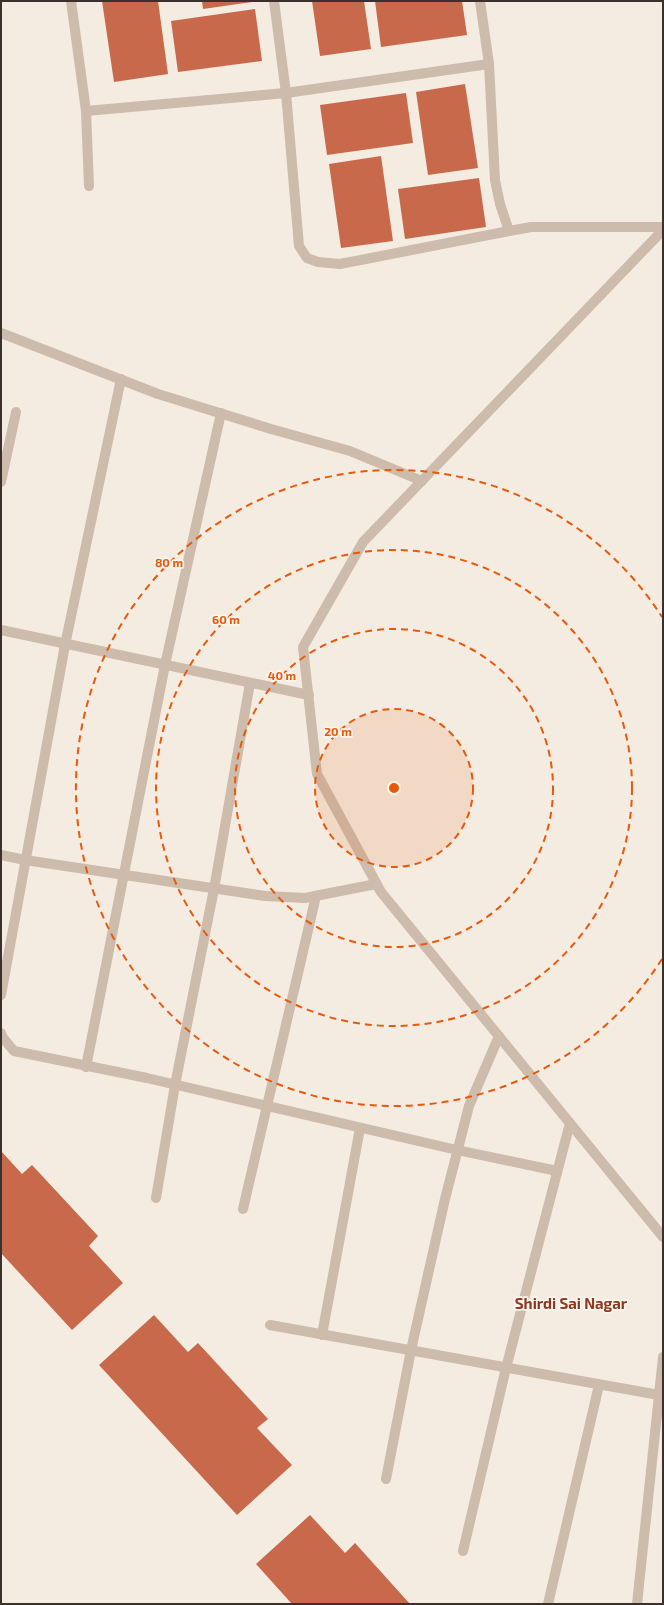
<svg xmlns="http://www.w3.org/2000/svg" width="664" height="1605" font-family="'Exo 2',sans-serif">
<rect width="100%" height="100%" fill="#f4ebe1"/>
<g fill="#c8694b">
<polygon points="102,1 158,1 168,74 114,82"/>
<polygon points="202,1 252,1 252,2 203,9"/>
<polygon points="312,1 364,1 371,49 320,56"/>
<polygon points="375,1 462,1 467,35 381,47"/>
<polygon points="255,9 262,61 178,72 171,21"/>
<polygon points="465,84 478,168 428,175 416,92"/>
<polygon points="406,93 413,143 327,155 320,105"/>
<polygon points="381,156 393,241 341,248 329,164"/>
<polygon points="479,178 486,227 405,239 398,189"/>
<polygon points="1,1151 22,1174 32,1165 98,1236 89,1246 123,1283 72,1330 1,1253"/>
<polygon points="154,1315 188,1352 198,1343 268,1419 257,1428 292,1465 237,1515 99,1365"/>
<polygon points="310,1515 345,1553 355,1543 410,1604 292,1604 256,1564"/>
</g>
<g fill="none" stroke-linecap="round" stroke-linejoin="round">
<g stroke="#cdbbac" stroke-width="10">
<polyline points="71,1 86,111 89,186"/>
<polyline points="274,1 286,93 299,246 307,258 318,262 340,264 509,231"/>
<polyline points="480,1 489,64 495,180 500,204 509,231 531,227 663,227"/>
<polyline points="86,111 286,93 489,64"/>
<polyline points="663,230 363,542 303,647 317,774 381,892 663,1237"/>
<polyline points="1,333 158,394 271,429 350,451 422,481"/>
<polyline points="1,482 16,412"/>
<polyline points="1,630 309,695"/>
<polyline points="1,855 25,860 265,896 305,898 376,884"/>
<polyline points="1,995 65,645 121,379"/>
<polyline points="1,1033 3,1038 14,1051 147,1078 457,1150 557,1171"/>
<polyline points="86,1067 165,665 221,413"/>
<polyline points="156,1198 175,1085 214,889 250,683"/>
<polyline points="243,1209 316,896"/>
<polyline points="270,1325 659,1395"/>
<polyline points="322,1335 360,1128"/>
<polyline points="386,1479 411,1350 445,1199 469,1106 499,1036"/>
<polyline points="463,1551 506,1368 570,1123"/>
<polyline points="548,1604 599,1385"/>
<polyline points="637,1604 663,1357"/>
</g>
</g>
<circle cx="394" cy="788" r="79" fill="#e8590c" fill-opacity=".12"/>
<g fill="none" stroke="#e8590c" stroke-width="2" stroke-dasharray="7 5">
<circle cx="394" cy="788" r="79"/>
<circle cx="394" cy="788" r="159"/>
<circle cx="394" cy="788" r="238"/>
<path d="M662 959A318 318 0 1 1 662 617"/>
</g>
<g text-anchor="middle" stroke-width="3.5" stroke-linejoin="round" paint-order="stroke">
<g font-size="15" font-weight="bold" fill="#8c3b22" stroke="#fbf5ee">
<text x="571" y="1309">Shirdi Sai Nagar</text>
</g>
</g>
<circle cx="394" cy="788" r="6" fill="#e8590c" stroke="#fbf5ee" stroke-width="2"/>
<g font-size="12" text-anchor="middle" font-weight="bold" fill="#e8590c" stroke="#fbf5ee" stroke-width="3.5" stroke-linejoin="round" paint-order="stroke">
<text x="169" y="567">80 m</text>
<text x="226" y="624">60 m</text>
<text x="282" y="680">40 m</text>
<text x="338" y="736">20 m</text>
</g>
<rect width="664" height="1605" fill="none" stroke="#3b302b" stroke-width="4"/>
</svg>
